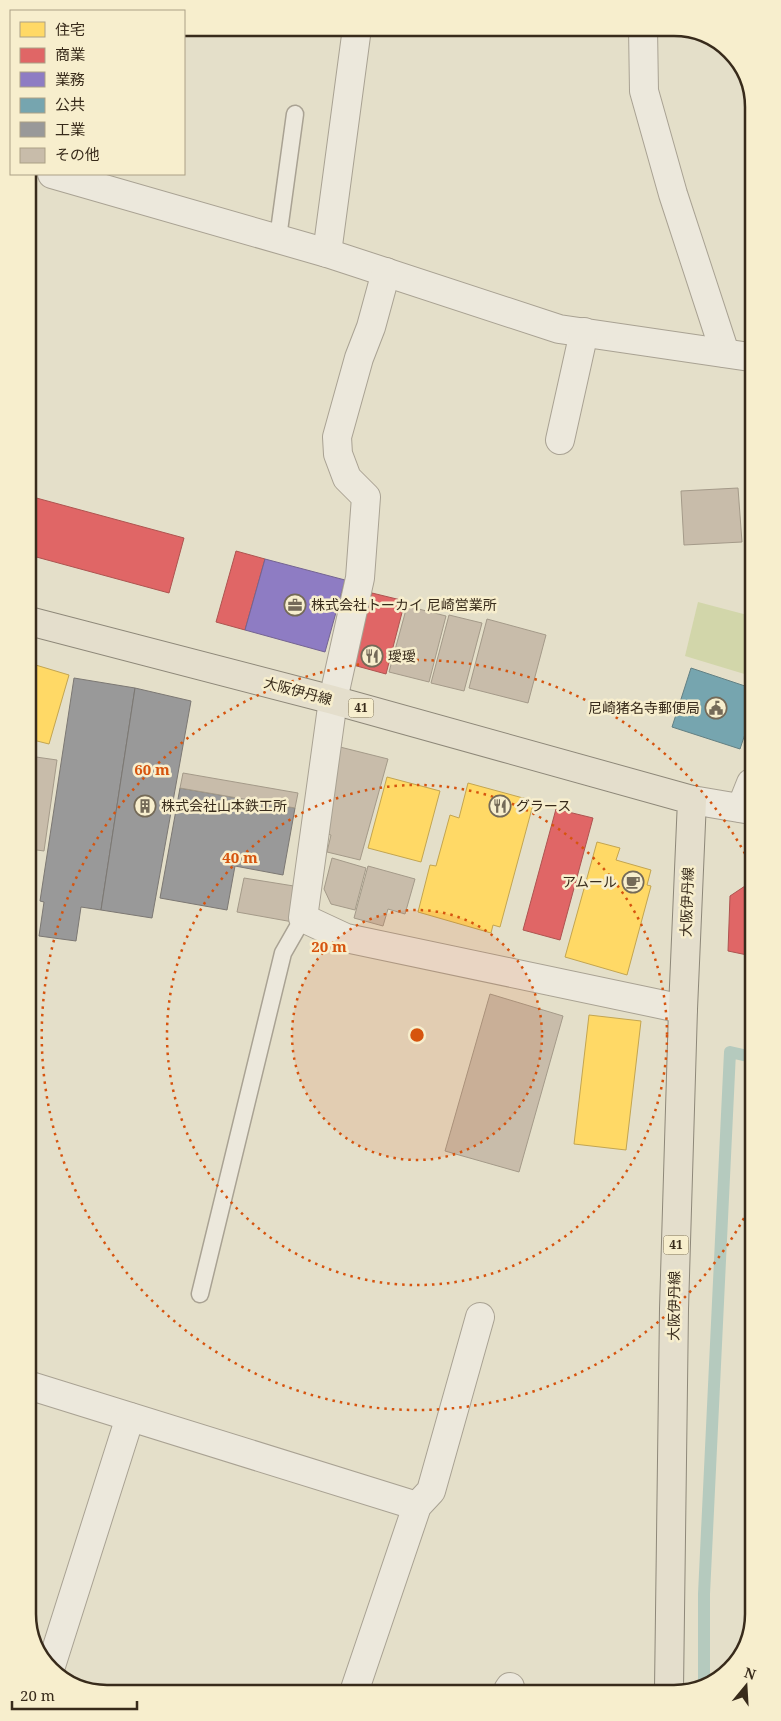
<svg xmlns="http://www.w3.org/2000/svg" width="781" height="1721" font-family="'Noto Serif','Noto Sans JP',serif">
<rect width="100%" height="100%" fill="#e4dfc9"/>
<polygon fill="#d2d6aa" points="698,602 751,616 751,676 685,656"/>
<g fill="#ffd966" stroke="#c3a550">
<polygon points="29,663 69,675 49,744 29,739"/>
<polygon points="387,777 440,791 421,862 368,848"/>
<polygon points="468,783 534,801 500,927 493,925 491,933 418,912 430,865 436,866 450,815 459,818"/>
<polygon points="597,842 620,848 616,860 651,870 647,885 651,886 627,975 565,957"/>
<polygon points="589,1015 641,1021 626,1150 574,1144"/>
</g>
<g fill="#e06666" stroke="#ae5450">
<polygon points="29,496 184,538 169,593 29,555"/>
<polygon points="236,551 265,559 245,630 216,622"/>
<polygon points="372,593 405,601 386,674 353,665"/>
<polygon points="556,809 593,818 560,940 523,930"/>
<polygon points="751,882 752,956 728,951 730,896"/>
</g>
<polygon fill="#8e7cc3" stroke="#746491" points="265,559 345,580 325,652 245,630"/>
<polygon fill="#76a5af" stroke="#638083" points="691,668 751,688 751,716 740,749 672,727"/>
<g fill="#999" stroke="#7c7873">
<polygon points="74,678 135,688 101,910 81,907 76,941 39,936 44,902 40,901"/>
<polygon points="135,688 191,701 152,918 101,910"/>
<polygon points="180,788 295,808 283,875 235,866 227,910 160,898"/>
</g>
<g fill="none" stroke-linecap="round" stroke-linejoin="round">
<polyline stroke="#b5cabe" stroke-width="12" points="704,1686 704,1594 730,1052 752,1057"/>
</g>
<g fill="#c8bcaa" stroke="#a49a89">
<polygon points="738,488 742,542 684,545 681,491"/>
<polygon points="407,606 446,616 429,682 389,672"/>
<polygon points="449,615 482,623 464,691 431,683"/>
<polygon points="487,619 546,635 528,703 469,688"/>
<polygon points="340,747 388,759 360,860 327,852 331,835 322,832"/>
<polygon points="29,756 57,760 44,851 30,849"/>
<polygon points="183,773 298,793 295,808 180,788"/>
<polygon points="332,858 366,868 355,910 331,904 324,889"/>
<polygon points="368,866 415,879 405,914 388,909 383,926 354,918"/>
<polygon points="244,878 300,887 293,922 237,912"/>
<polygon points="490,994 563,1016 519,1172 445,1151"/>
</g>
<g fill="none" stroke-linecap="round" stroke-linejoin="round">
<g stroke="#a9a293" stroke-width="19">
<g id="service">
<polyline points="278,238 295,114"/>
<polyline points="200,1294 283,953 303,918"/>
</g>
</g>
<g stroke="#a9a293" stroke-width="30">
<g id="minor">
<polyline points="643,28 644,91 673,194 725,353"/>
<polyline points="52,174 327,253 559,329 750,357"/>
<polyline points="327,253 357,28"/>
<polyline points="386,272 371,327 359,358 337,437 338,454 347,478 366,497 360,578 333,700 303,918 346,938 683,1009"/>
<polyline points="560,440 584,332"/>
<polyline points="741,808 751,783"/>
<polyline points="31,1386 417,1506"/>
<polyline points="51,1666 130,1417"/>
<polyline points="508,1690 510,1687"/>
<polyline points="354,1692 417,1506 431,1491 480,1317"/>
</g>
</g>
<g stroke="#a9a293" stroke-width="30">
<polyline id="tertiary" points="692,800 751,810"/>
</g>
<g stroke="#8e8879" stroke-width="30">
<polyline id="primary" points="29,621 333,700 692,800 683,1009 674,1309 669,1689"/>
</g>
<use href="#service" stroke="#ece8dc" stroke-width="16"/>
<use href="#minor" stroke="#ece8dc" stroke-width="28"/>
<use href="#tertiary" stroke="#ece8dc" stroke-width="28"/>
<use href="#primary" stroke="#e4decc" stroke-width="28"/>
</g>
<circle cx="417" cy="1035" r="125" fill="#d6540e" fill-opacity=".12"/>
<g fill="none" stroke="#d6540e" stroke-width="2.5" stroke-dasharray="2.5 5">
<circle cx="417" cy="1035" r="125"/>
<circle cx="417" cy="1035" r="250"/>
<path d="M751 1205A375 375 0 1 1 751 865"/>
</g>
<defs>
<g id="office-ring" transform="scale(1.125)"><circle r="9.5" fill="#f7eecd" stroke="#746a58" stroke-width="1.5"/><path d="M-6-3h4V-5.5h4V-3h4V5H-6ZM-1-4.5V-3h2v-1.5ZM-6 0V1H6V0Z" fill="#746a58"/></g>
<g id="restaurant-ring" transform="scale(1.125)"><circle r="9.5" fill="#f7eecd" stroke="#746a58" stroke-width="1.5"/><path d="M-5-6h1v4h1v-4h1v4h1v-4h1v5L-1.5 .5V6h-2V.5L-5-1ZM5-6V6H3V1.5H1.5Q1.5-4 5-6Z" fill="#746a58"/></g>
<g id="civic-ring" transform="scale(1.125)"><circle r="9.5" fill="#f7eecd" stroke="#746a58" stroke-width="1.5"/><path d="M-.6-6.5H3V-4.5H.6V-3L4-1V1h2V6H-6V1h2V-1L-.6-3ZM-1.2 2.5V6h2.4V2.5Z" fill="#746a58"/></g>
<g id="building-ring" transform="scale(1.125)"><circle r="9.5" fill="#f7eecd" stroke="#746a58" stroke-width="1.5"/><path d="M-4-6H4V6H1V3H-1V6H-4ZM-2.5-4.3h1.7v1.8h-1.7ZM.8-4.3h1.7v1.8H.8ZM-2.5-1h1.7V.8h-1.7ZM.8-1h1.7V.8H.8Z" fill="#746a58"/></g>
<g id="cafe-ring" transform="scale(1.125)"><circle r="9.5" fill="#f7eecd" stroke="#746a58" stroke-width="1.5"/><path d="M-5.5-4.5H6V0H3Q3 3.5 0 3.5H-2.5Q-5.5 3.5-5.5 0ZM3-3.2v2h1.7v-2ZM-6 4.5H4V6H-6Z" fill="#746a58"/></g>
</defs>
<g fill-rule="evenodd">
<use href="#office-ring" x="295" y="605"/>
<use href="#restaurant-ring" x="372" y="656"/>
<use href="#civic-ring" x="716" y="708"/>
<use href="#building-ring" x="145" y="806"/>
<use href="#restaurant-ring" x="500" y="806"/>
<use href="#cafe-ring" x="633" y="882"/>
</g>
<g text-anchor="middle" stroke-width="5" stroke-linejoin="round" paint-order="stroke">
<g fill="#f7eecd" stroke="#716650" stroke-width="1">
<rect x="348.5" y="698.5" width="25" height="19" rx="4"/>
<rect x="663.5" y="1235.5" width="25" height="19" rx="4"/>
</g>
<g font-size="12" font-weight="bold" fill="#382b1b">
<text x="361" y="712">41</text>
<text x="676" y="1249">41</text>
</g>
<g font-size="14" fill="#382b1b" stroke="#f7eecd" text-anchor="start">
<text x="311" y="610">株式会社トーカイ 尼崎営業所</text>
<text x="388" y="661">璦璦</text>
<text x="700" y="713" text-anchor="end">尼崎猪名寺郵便局</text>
<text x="161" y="811">株式会社山本鉄工所</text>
<text x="516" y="811">グラース</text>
<text x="617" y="887" text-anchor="end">アムール</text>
</g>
<g font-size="14" fill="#382b1b" stroke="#f7eecd">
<text transform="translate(298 691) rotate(15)" y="5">大阪伊丹線</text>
<text transform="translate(687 902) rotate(-88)" y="5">大阪伊丹線</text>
<text transform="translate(674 1306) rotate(-89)" y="5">大阪伊丹線</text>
</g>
</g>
<path d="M0 0H781V1721H0ZM107 36H674A71 71 0 0 1 745 107V1614A71 71 0 0 1 674 1685H107A71 71 0 0 1 36 1614V107A71 71 0 0 1 107 36Z" fill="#f7eecd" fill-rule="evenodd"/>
<path fill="none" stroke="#382b1b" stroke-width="2.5" d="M107 36H674A71 71 0 0 1 745 107V1614A71 71 0 0 1 674 1685H107A71 71 0 0 1 36 1614V107A71 71 0 0 1 107 36Z"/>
<circle cx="417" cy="1035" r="8" fill="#d6540e" stroke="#f7eecd" stroke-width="2.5"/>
<g font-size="15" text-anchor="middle" font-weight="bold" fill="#d6540e" stroke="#f7eecd" stroke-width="5" stroke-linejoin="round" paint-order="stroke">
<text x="152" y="775">60 m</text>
<text x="240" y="863">40 m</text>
<text x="329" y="952">20 m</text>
</g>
<rect x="10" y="10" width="175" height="165" fill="#f7eecd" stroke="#aba086"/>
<rect x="20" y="22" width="25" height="15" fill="#ffd966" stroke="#aba086"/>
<text x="55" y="35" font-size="15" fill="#382b1b">住宅</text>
<rect x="20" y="48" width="25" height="15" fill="#e06666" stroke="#aba086"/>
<text x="55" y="60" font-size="15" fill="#382b1b">商業</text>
<rect x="20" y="72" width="25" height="15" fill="#8e7cc3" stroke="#aba086"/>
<text x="55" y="85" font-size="15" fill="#382b1b">業務</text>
<rect x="20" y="98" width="25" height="15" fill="#76a5af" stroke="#aba086"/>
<text x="55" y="110" font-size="15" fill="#382b1b">公共</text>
<rect x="20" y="122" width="25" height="15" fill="#999999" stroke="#aba086"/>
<text x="55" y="135" font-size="15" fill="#382b1b">工業</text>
<rect x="20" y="148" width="25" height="15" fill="#c8bcaa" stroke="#aba086"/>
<text x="55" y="160" font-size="15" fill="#382b1b">その他</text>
<g transform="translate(746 1686) rotate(18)" stroke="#f7eecd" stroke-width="4" paint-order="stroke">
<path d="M0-4L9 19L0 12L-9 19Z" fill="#382b1b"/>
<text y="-8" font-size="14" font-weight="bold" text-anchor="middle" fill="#382b1b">N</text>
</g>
<path d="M12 1701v8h125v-8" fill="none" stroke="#382b1b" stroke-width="2.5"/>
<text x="20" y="1701" font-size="15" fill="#382b1b" stroke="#f7eecd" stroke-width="4" paint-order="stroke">20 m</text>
</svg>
